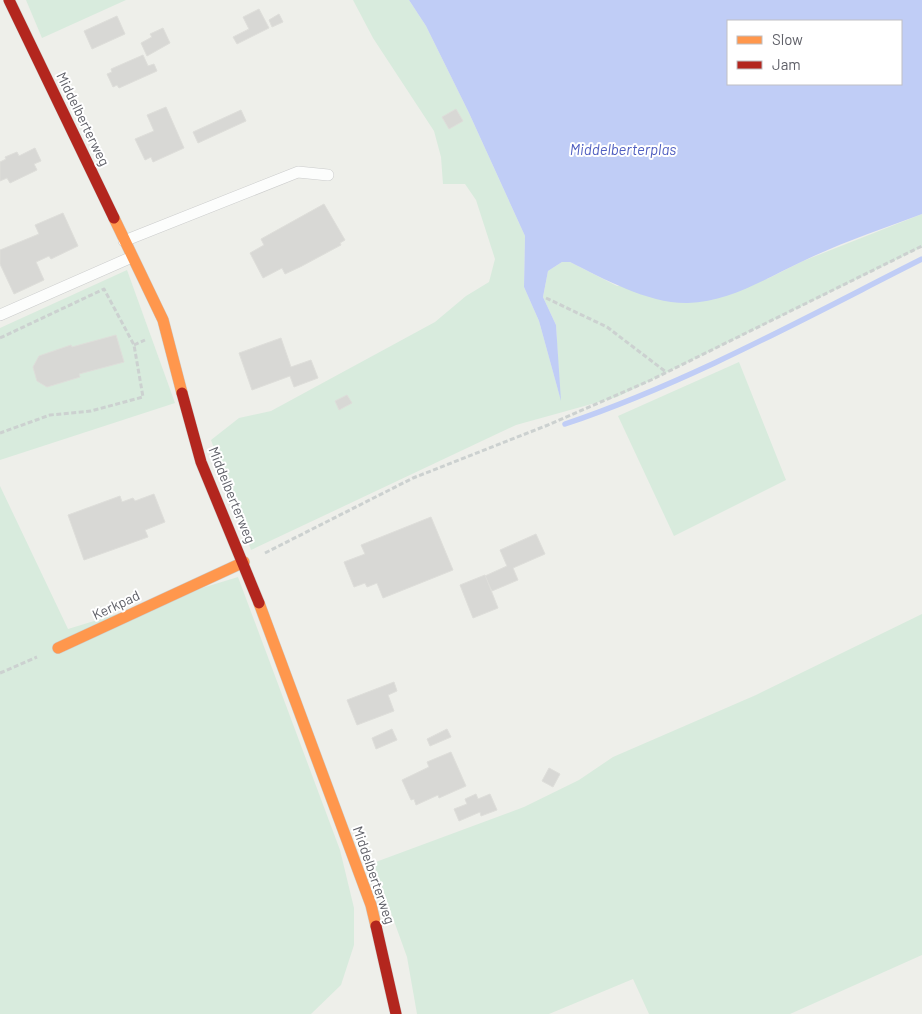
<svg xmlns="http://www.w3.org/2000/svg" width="922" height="1014" font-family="Barlow,sans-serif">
<rect width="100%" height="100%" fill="#eeefea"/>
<g fill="#d8ebdd">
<polygon points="26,0 126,0 42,38"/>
<polygon points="353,0 409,0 426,26 469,113 525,236 524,287 539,321 560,397 556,325 543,297 548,271 562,262 570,262 617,286 767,279 803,261 922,214 922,247 617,397 516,425 251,550 211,440 239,418 271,411 435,322 466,296 489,282 495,259 476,200 465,184 443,184 441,157 434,131 373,38"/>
<polygon points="127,270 175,403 0,460 0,328"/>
<polygon points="739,362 786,480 674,536 618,416"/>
<polygon points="0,486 68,629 238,577 340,850 354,908 354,945 341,985 311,1014 0,1014"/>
<polygon points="922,614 922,955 790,1014 649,1014 633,979 549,1014 417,1014 407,957 373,863 524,807 579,780 613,757 756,695"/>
</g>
<path fill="#c0cdf6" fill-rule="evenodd" d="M409,0H922V214C882,229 840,243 801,262C765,279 729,302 688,303C649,304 604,279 570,262H562L548,271L543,297L556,325L561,401L539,321L524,287L525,236L469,113L426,26ZM728,21H901V84H728Z"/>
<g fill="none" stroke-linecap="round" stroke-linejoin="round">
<path stroke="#c0cdf6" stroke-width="5.5" d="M565,424C689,382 805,318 922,259"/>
</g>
<g fill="#d8d8d5" stroke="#dededa">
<polygon points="259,9 269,28 237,44 233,37 249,29 243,17"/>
<polygon points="279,14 283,22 272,27 269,20"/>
<polygon points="117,16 125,34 92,49 84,31"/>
<polygon points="163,28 170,43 147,56 141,43 152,37 150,34"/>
<polygon points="143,55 148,66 154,64 157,71 119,88 117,85 113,87 107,74 112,72 111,69"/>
<polygon points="166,107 184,148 153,162 151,157 145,160 135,139 154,131 147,115"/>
<polygon points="456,109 463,121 449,129 442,117"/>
<polygon points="241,110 246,121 198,143 193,132"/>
<polygon points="35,148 41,161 34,164 37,170 10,183 7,178 0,181 0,162 6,159 5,157 17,152 19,156"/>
<polygon points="324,204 345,240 340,243 341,245 302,266 285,274 282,268 263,278 250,253 264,245 261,239"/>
<polygon points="63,213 78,246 51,259 49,256 36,262 44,280 14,294 0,264 0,250 39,234 35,225"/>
<polygon points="116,335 124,362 79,374 80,377 47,387 37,381 33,367 39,356 71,345 72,347"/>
<polygon points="281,338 291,367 311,360 318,378 294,387 290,376 252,390 239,353"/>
<polygon points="347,395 352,403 339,410 335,401"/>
<polygon points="154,494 165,522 145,530 148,537 84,560 68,515 120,496 122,502 133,498 135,501"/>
<polygon points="431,517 453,570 383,598 377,583 367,587 365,583 354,587 344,562 365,554 361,545"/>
<polygon points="536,534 545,554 513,568 518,580 492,591 485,576 507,566 500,550"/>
<polygon points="485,575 498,608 473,618 460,585"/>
<polygon points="394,682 397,691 388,695 394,711 357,725 347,700"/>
<polygon points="392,729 397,740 376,749 372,738"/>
<polygon points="447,729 451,737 430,746 427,739"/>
<polygon points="451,752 466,786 439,798 438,795 416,805 414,799 411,800 402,780 429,767 427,762"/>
<polygon points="549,768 560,774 553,787 542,781"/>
<polygon points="476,794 478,799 490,794 497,810 481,816 480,812 459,821 454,809 467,804 465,799"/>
</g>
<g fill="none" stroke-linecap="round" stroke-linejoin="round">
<g stroke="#cbcccc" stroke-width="12">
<g id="lane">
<polyline points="124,241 298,172 328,175"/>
<polyline points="0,315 132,257"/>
</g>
</g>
<g stroke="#cccccb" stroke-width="12">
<g id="slow">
<polyline points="114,218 163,320 182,393"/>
<polyline points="259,603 371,905 376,926"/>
<polyline points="58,648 244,562"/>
</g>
</g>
<g stroke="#cccccb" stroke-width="12">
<g id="jam">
<polyline points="9,0 114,218"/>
<polyline points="182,393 201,462 259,603"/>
<polyline points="376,926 396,1014"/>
</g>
</g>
<g stroke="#ccd1d0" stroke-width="3" stroke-dasharray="5 2.5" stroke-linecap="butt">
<polyline points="546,298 607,327 666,372"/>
<polyline points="0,338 104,289 134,345 143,397 91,411 50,415 0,433"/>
<polyline points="134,345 145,340"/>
<polyline points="265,553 413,478 548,425 651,380 922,246"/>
<polyline points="0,673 37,657"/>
</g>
<use href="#lane" stroke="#fcfdfc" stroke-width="11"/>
<use href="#slow" stroke="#ff974d" stroke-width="11"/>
<use href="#jam" stroke="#b3261e" stroke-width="11"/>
</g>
<g text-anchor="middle" stroke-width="4" stroke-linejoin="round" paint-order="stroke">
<g font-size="14" fill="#5f6068" stroke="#fff">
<text transform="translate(83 119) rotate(64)" y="5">Middelberterweg</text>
<text transform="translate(232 495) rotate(68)" y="5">Middelberterweg</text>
<text transform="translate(116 605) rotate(-25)" y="5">Kerkpad</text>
<text transform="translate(374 875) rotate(71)" y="5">Middelberterweg</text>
</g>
<g font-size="15" font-style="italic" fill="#4f5ec0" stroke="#fff">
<text x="623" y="155">Middelberterplas</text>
</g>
</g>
<rect x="727" y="20" width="175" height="65" fill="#ffffff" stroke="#bfbfc3"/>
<rect x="737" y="36" width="25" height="8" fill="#ff974d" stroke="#bfbfc3"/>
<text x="772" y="45" font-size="15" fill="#5f6068">Slow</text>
<rect x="737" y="61" width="25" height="8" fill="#b3261e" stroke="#bfbfc3"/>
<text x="772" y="70" font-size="15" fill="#5f6068">Jam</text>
</svg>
